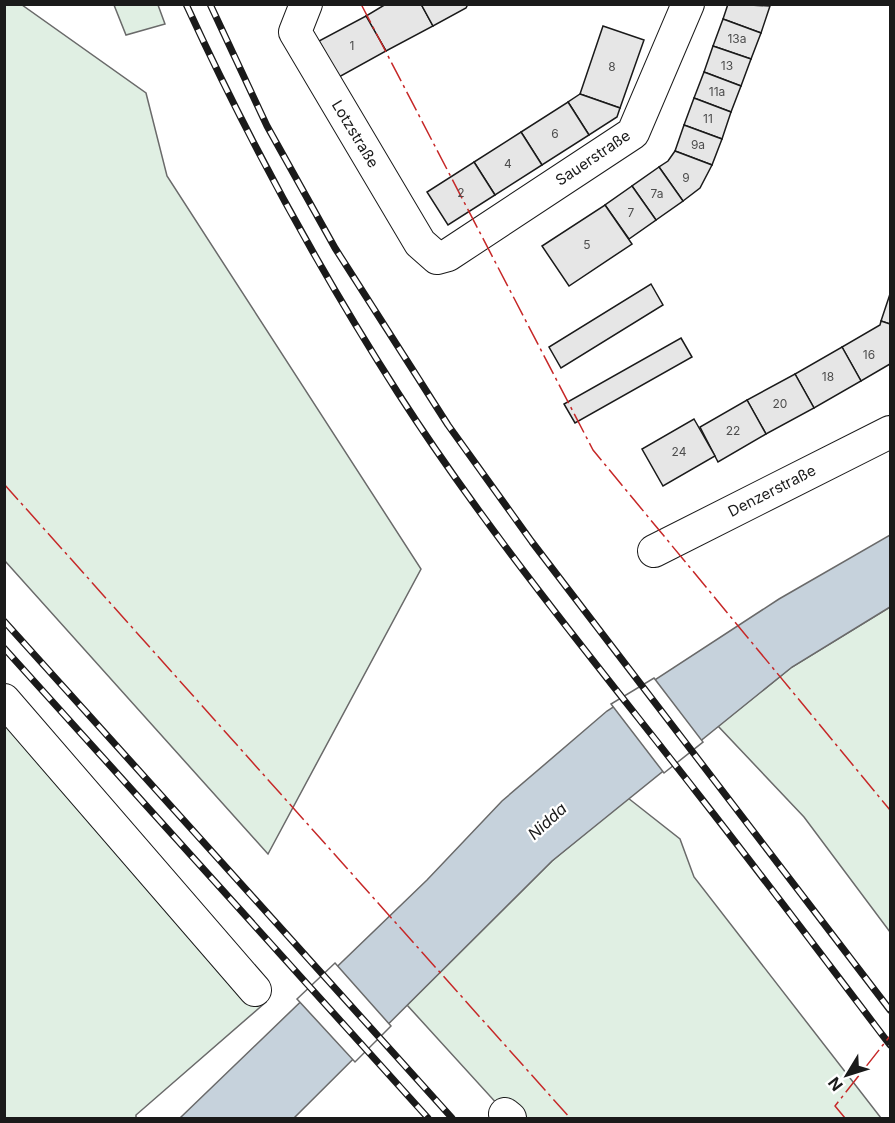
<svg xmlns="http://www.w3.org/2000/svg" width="895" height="1123" font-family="Inter,sans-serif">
<rect width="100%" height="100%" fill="#fff"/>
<g fill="#e0efe3" stroke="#6a6a6a" stroke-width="1.5">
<polygon points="4,5 22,5 146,93 167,176 421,569 268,854 5,561"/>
<polygon points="114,5 158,5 165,24 126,35"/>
<polygon points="890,607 890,932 804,817 718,726 792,667"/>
<polygon points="4,717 266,1002 136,1115 136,1118 5,1118"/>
<polygon points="628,798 680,839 694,877 881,1118 510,1118 407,1005 552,861"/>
</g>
<polygon fill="#c6d2dc" stroke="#6a6a6a" stroke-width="1.5" points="890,535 890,607 792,667 552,861 294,1118 180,1118 427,880 502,801 607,711 779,599"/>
<g fill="#fff" stroke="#6a6a6a" stroke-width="1.5">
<polygon points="654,678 703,742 664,773 611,704"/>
<polygon points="335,963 391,1026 355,1062 297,999"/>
</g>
<g fill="#e6e6e6" stroke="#1a1a1a" stroke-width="1.5">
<polygon points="386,4 421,4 433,26 386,51 366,16"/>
<polygon points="421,4 468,4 466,8 433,26"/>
<polygon points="728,4 770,6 761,33 723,19"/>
<polygon points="366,16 386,51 339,77 319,41"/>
<polygon points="723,19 761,33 751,59 713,46"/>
<polygon points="603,26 644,40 620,108 580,94"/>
<polygon points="713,46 751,59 741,86 704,72"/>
<polygon points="704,72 741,86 731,112 694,98"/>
<polygon points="580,94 620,108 617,117 589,135 568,102"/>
<polygon points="694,98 731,112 722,139 684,125"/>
<polygon points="568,102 589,135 542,165 521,132"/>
<polygon points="684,125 722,139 712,165 675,151"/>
<polygon points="521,132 542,165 495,195 474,162"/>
<polygon points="675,151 712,165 700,188 683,201 659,167 668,161"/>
<polygon points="474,162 495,195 448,225 427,192"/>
<polygon points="659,167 683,201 656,220 632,186"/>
<polygon points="632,186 656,220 629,239 605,205"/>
<polygon points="605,205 632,244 569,286 542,246"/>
<polygon points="651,284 663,305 561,368 549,347"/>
<polygon points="890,294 890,324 881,321"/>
<polygon points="881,321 890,324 890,364 861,381 842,347 880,325"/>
<polygon points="681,338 692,357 575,423 564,404"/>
<polygon points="842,347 861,381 814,408 795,374"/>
<polygon points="795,374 814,408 766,434 747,400"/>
<polygon points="747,400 766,434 718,462 700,427"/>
<polygon points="694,419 715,456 663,486 642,449"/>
</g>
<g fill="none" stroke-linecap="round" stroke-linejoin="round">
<g stroke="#1a1a1a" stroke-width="34">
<g id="minor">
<polyline points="306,4 295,32 420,243 437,258 448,255 633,133 688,4"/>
<polyline points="654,551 890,432"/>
<polyline points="4,700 255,990"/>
<polyline points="505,1114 510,1118"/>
</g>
</g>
<use href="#minor" stroke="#fff" stroke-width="32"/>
<g stroke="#1a1a1a" stroke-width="7">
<g id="rail">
<path d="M186,4C248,139 318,268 398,393C488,533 596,663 698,794C763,877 826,961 890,1045"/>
<polyline points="210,4 267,126 335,248 448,425 532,542 890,1010"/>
<polyline points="4,621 452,1118"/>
<polyline points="4,648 428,1118"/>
</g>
</g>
<use href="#rail" stroke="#fff" stroke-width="4.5" stroke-dasharray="14" stroke-linecap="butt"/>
<g stroke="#c62828" stroke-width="1.5" stroke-dasharray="21 4.5 3 4.5" stroke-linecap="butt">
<polyline points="361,4 593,450 890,810"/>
<polyline points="4,484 570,1118"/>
<polyline points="845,1118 835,1106 890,1036"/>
</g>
</g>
<g text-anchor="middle" stroke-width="4.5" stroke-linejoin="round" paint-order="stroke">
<g font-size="12" fill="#4d4d4d">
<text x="737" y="43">13a</text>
<text x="352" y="50">1</text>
<text x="727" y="70">13</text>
<text x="612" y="71">8</text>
<text x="717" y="96">11a</text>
<text x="708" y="123">11</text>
<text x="555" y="138">6</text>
<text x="698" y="149">9a</text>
<text x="508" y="168">4</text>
<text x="686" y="182">9</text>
<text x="461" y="197">2</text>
<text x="657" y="198">7a</text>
<text x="631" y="217">7</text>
<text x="587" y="249">5</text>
<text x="869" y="359">16</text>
<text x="828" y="381">18</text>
<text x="780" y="408">20</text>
<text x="733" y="435">22</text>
<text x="679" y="456">24</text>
</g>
<g font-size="15" fill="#1a1a1a" stroke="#fff">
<text transform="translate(355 134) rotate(59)" y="5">Lotzstraße</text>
<text transform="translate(593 158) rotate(-34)" y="5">Sauerstraße</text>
<text transform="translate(772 491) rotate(-27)" y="5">Denzerstraße</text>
</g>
<g font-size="16" font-style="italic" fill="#1a1a1a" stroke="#fff">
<text transform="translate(547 821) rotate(-42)" y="6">Nidda</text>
</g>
</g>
<rect width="895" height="1123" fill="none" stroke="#1a1a1a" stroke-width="12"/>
<g transform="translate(847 1075) rotate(232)" stroke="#ffffff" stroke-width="4.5" paint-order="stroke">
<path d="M0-4.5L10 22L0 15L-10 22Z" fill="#1a1a1a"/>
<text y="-9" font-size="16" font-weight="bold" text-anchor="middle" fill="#1a1a1a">N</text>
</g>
</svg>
